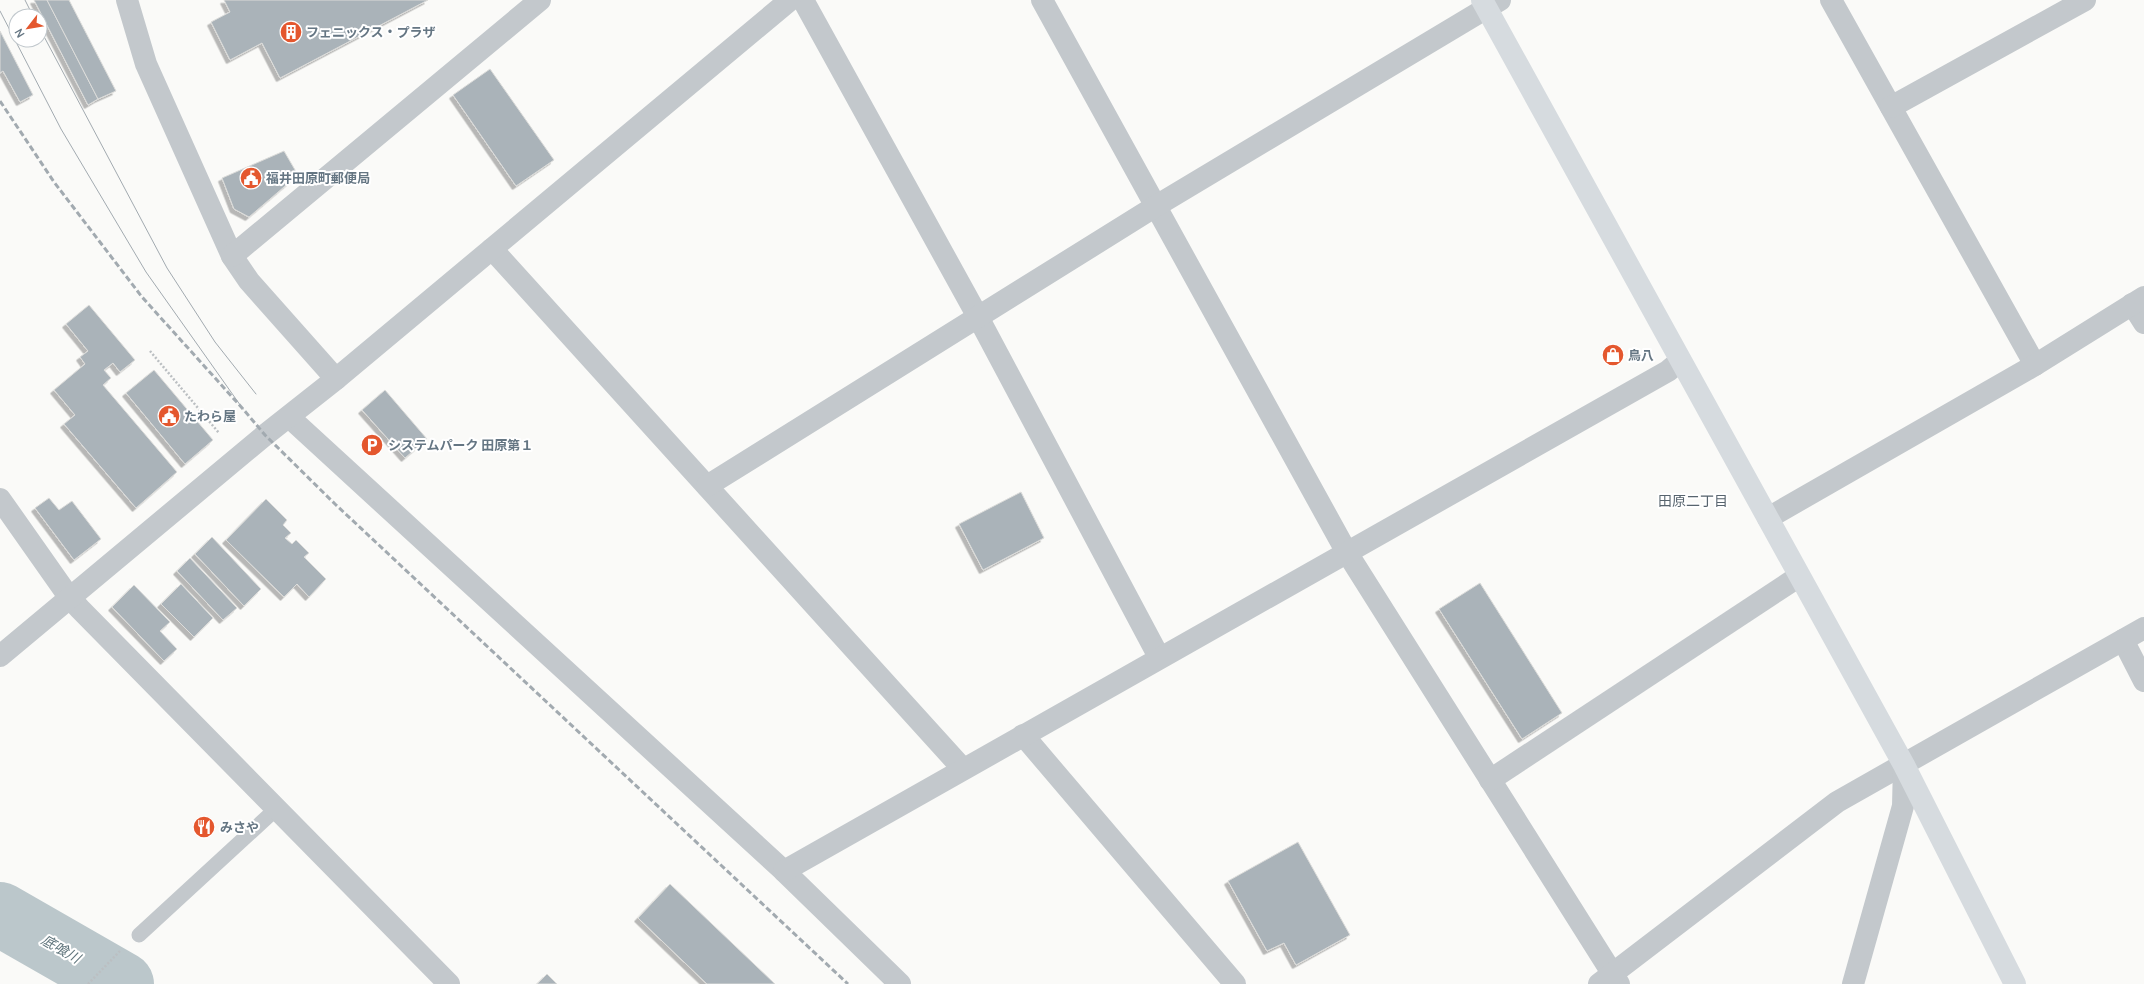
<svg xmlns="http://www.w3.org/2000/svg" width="2144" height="984" font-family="Manrope,'Noto Sans JP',sans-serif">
<defs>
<filter id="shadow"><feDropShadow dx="-3.5" dy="3.5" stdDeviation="0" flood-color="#0004"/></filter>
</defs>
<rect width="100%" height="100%" fill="#fafaf8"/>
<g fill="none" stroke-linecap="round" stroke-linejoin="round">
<polyline stroke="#bbc7cb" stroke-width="64" points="0,914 122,984"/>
</g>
<g fill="#aab3b9" stroke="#dcdcda" filter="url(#shadow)">
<polygon points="34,0 47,0 98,99 88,105"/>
<polygon points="47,0 69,0 116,91 98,99"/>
<polygon points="224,0 428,0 280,78 262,43 230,60 211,22 230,12"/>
<polygon points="0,31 33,95 20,102 3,71 0,73"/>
<polygon points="490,69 554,160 516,186 453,95"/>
<polygon points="284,151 298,175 249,217 234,209 222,178"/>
<polygon points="89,305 135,360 120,372 113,363 104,370 111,378 103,385 177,472 136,508 64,424 75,415 54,390 85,364 80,357 88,351 66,324"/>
<polygon points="154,370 213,440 185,464 126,393"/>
<polygon points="385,390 427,439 405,458 362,410"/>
<polygon points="1021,492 1044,538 983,570 959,524"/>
<polygon points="49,498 59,510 72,501 101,539 74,560 35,508"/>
<polygon points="266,499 287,520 283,525 291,533 285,538 292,544 296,540 309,553 304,557 326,579 309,597 297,584 284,597 226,540"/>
<polygon points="212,537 261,589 244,606 195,554"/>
<polygon points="190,558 237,608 223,620 177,571"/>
<polygon points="1480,583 1562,713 1522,739 1439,609"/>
<polygon points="181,584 213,618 194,637 161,604"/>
<polygon points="134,585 170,622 160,631 177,649 164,661 112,607"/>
<polygon points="1298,842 1350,935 1296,965 1284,943 1267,951 1228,881"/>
<polygon points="670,884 775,984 707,984 638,918"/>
<polygon points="547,974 557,984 537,984"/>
</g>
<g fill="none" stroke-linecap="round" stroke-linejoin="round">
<g stroke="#bbbfc2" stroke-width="2.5" stroke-dasharray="2 2" stroke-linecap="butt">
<polyline points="150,351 219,433"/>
<polyline points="88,984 120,951"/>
</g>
<polyline stroke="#c3c8cc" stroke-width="15" points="139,935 276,809"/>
<g stroke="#c3c8cc" stroke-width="22">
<polyline points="127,0 146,64 232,256 249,281 336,379"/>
<polyline points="803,0 978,317 1159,657"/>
<polyline points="1042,0 1346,551 1619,984"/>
<polyline points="1831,0 2035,365"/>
<polyline points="1891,107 2085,0"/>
<polyline points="492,249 963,769"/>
<polyline points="232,256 540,0"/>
<polyline points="2132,304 2144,323"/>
<polyline points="289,417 784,871 900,984"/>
<polyline points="707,486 1156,206 1500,0"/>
<polyline points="0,499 69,597 80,609 449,984"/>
<polyline points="1768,518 2035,365 2144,297"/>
<polyline points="2123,640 2144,681"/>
<polyline points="0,656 265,435 336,379 790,0"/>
<polyline points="1023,735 1235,984"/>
<polyline points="1490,780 1798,577"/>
<polyline points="784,871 1668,371 1680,361"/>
<polyline points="1599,984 1837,802 2144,628"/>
<polyline points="1853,984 1903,806 1904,765"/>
</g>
<polyline stroke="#d6dbdf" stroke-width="22" points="1482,0 1904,765 2015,984"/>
<g stroke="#a2aab0" stroke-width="1">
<polyline points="25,0 33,16"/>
<polyline points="0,11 61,129 146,272 243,409"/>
<polyline points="40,29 167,268 215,342 256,394"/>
</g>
<polyline stroke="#a2aab0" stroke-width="3" stroke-dasharray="6 3" stroke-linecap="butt" points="0,101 54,182 142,297 243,409 265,435 335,504 848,984"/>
</g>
<defs>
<g id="building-disc" transform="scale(1.15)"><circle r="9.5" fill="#e4572e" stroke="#fff"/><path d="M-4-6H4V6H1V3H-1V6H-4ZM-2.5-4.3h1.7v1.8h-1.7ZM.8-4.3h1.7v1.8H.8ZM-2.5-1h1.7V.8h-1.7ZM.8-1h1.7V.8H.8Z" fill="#fff"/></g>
<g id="civic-disc" transform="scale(1.15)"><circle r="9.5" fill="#e4572e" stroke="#fff"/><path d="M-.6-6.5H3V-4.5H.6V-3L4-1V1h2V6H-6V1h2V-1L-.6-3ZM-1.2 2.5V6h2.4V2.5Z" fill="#fff"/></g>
<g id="shop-disc" transform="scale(1.15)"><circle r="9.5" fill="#e4572e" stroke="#fff"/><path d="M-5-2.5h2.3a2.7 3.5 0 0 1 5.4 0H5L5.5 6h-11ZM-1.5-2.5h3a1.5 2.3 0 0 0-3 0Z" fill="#fff"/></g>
<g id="parking-disc" transform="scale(1.15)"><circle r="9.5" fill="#e4572e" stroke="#fff"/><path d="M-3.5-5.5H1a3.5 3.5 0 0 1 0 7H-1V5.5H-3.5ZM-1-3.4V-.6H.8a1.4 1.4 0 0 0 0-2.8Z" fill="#fff"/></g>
<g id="restaurant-disc" transform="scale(1.15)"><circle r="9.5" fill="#e4572e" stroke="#fff"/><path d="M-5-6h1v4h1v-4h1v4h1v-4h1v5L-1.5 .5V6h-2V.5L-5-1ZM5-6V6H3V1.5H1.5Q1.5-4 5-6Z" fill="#fff"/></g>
</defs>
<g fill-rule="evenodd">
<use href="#building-disc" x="291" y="32"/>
<use href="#civic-disc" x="251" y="178"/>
<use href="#shop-disc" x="1613" y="355"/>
<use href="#civic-disc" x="169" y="416"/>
<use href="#parking-disc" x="372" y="445"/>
<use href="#restaurant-disc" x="204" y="827"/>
</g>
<g text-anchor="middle" stroke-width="4" stroke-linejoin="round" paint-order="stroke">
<g font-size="13" font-weight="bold" fill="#657683" stroke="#fff" text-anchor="start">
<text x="306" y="37">フェニックス・プラザ</text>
<text x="266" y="183">福井田原町郵便局</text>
<text x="1628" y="360">鳥八</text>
<text x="184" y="421">たわら屋</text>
<text x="388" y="450">システムパーク 田原第１</text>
<text x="220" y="832">みさや</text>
</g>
<g font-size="14" fill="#57646e" stroke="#fff">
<text x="1693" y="506">田原二丁目</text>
</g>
<g font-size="14" font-style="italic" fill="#60757c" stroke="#fff">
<text transform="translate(61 949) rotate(30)" y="5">底喰川</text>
</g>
</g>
<g transform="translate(28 28) rotate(239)"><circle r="19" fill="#ffffff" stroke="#c1c8cd"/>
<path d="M0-3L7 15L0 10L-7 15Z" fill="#e4572e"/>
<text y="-6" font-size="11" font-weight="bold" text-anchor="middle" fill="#657683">N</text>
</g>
</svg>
